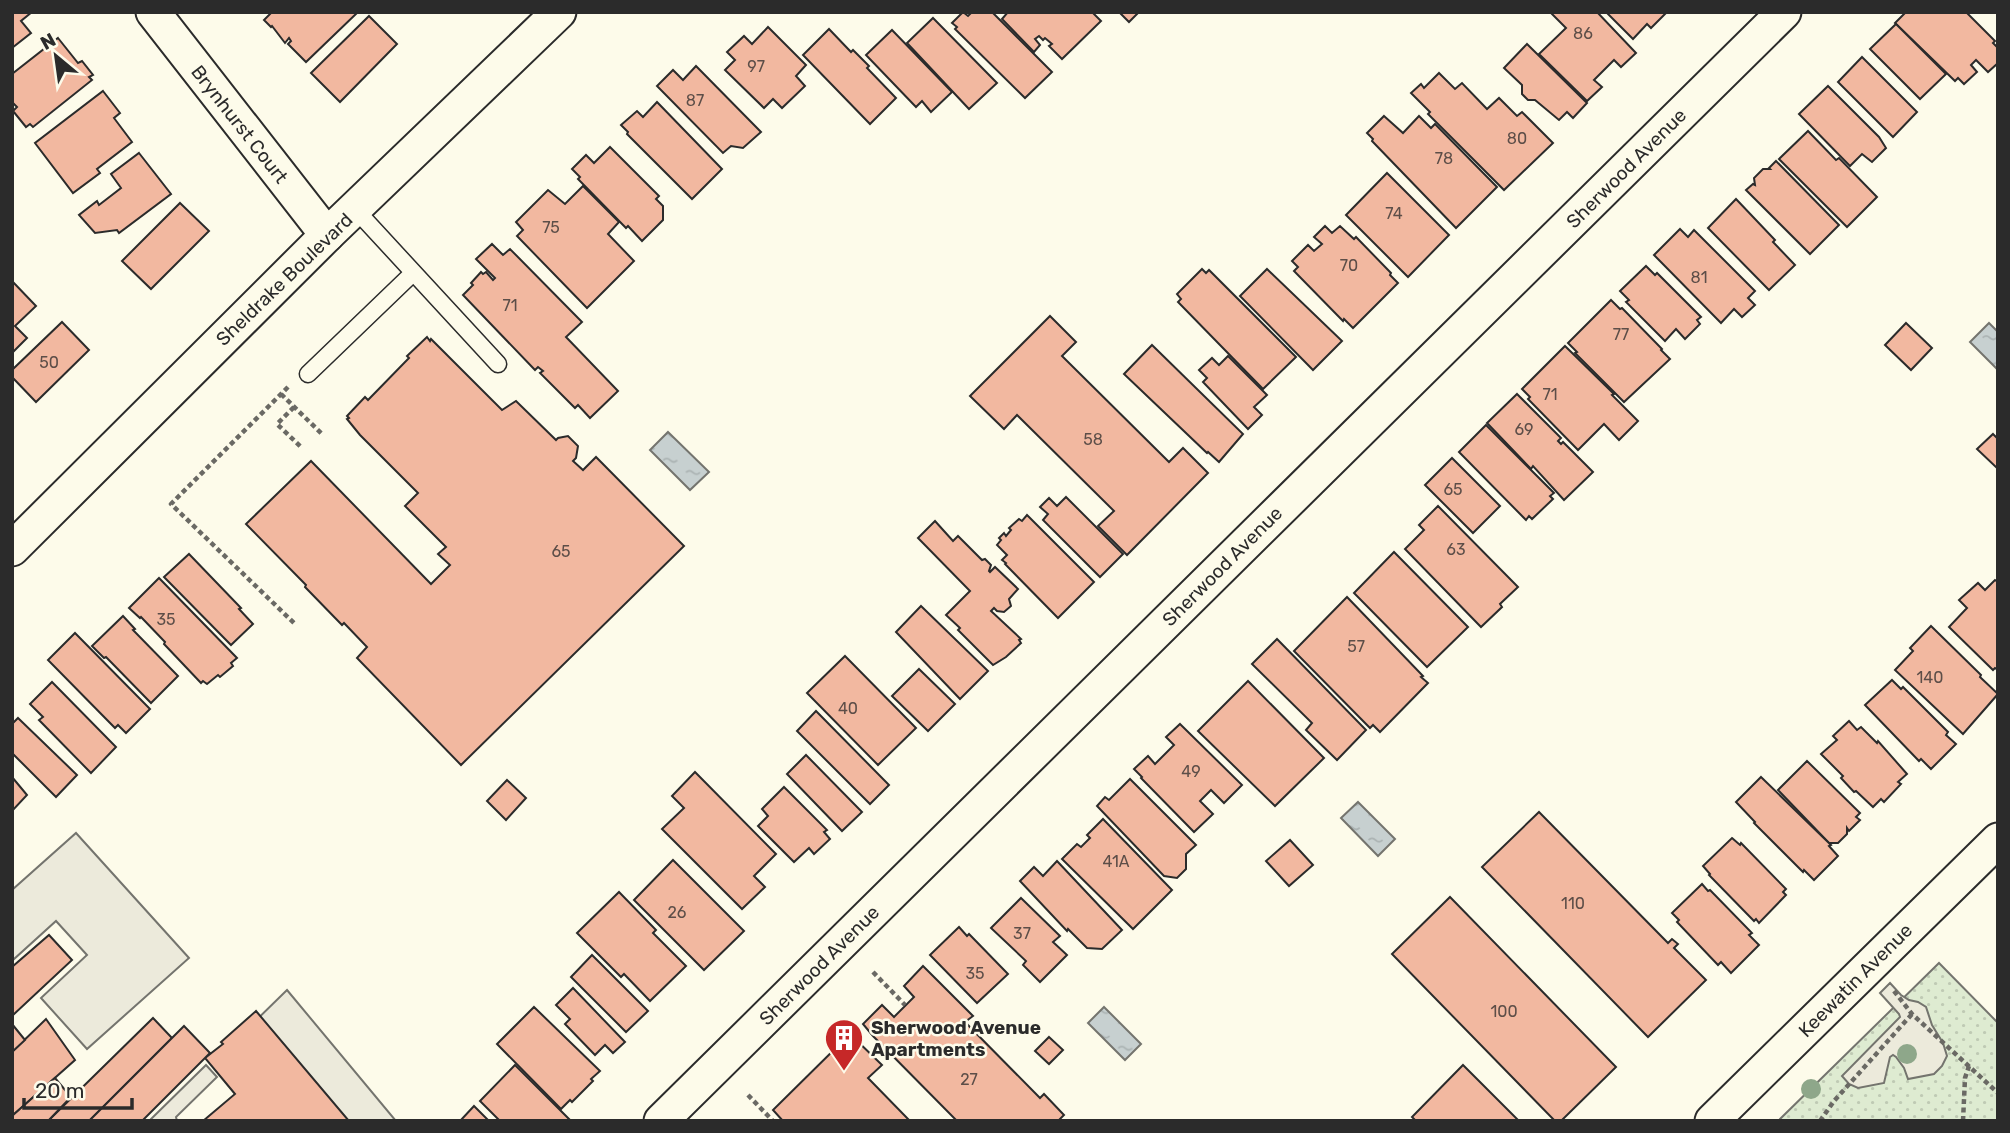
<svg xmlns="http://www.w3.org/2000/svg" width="2010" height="1133" font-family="Rubik,sans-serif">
<defs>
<pattern id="grass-dots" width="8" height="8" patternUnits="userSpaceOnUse" patternTransform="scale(1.75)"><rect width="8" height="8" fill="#deebd1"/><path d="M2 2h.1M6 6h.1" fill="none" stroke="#bfcab4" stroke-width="1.8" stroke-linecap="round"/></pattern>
<pattern id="water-ripples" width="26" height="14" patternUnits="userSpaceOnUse" patternTransform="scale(1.75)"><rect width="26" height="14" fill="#c7d0d0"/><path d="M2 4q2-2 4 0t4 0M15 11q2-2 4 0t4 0" fill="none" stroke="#abb3b3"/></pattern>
</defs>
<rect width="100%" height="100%" fill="#fdfbea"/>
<polygon fill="url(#grass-dots)" stroke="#74746e" stroke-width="2" points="1939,963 1998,1023 1998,1121 1778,1121"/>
<g fill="#eceadb" stroke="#74746e" stroke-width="2">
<polygon points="76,833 189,958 87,1049 41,998 87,955 56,921 14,959 12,957 12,890"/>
<polygon points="1890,983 1901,995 1909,1000 1918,1002 1926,1007 1932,1025 1943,1043 1947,1056 1942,1066 1934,1074 1908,1079 1904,1068 1896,1057 1893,1055 1890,1057 1884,1083 1858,1088 1849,1084 1842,1076 1900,1017 1899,1014 1880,993"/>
<polygon points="287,990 396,1121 309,1121 239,1037"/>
<polygon points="206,1065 217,1077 176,1117 177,1121 149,1121"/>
</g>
<g fill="url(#water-ripples)" stroke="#74746e" stroke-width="2">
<polygon points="1989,323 1998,332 1998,370 1970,342"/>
<polygon points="668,432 709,472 690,490 650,450"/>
<polygon points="1358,802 1395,839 1378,856 1341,818"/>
<polygon points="1104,1007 1141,1044 1125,1060 1088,1023"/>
</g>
<g fill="#f2b8a0" stroke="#2b2b2b" stroke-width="2">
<polygon points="12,12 32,12 21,21 31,33 12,48"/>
<polygon points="272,12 358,12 306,62 288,44 291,41 289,38 285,43 272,26 271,27 264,20"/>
<polygon points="963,12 968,16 972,12 992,12 1052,72 1025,98 955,29 957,27 952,23"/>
<polygon points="1008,12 1092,12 1101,21 1062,59 1049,46 1052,44 1045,38 1043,40 1039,36 1035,39 1040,45 1034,52 1002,19"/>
<polygon points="1119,12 1139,12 1129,22"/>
<polygon points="1550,12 1597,12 1636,53 1621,67 1614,60 1594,80 1602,87 1587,101 1539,54 1566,28"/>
<polygon points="1606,12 1667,12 1651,28 1647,24 1633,39"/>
<polygon points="1906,12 1966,12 1995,41 1993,43 1998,48 1998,63 1988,72 1976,60 1971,65 1977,72 1964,84 1958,78 1955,81 1895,23"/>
<polygon points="369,16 397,44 340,102 311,73"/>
<polygon points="933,18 997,83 969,109 907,43"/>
<polygon points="1896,24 1946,74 1920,99 1870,49"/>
<polygon points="768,27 806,65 796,76 805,86 782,108 773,99 764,108 725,70 735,60 727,52 744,36 752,44"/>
<polygon points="829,29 851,52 853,50 869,66 867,68 896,98 870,124 803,55"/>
<polygon points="892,30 952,92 931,112 922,101 916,107 866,55"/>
<polygon points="58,38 78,63 82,61 93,75 89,77 92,80 33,127 30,124 26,127 13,111 17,107 12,102 12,74"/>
<polygon points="1527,44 1587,103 1573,118 1567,112 1559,120 1535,100 1528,100 1522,94 1522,85 1504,68"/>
<polygon points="1862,57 1917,112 1893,137 1838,82"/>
<polygon points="696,66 761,132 743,148 731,146 723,153 657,86 673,70 683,80"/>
<polygon points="1439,73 1455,89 1462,83 1487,109 1499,98 1517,116 1522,112 1553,143 1504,190 1428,114 1430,112 1411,93 1421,84 1424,88"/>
<polygon points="1828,86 1879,137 1886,148 1872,162 1862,154 1850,166 1799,114"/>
<polygon points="103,91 120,113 114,118 132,142 97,169 100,173 73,193 35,143"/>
<polygon points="657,102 722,169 692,199 627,134 628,132 621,125 637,111 643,117"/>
<polygon points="1384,116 1403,133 1419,116 1431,128 1435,124 1497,187 1456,228 1372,141 1373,139 1367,133"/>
<polygon points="1808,131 1836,160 1839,158 1877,197 1847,227 1779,159"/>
<polygon points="610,147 659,196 656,199 663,206 663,220 642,241 628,226 626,228 578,179 580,177 572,169 586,155 594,163"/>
<polygon points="139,153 171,194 119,233 117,230 95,233 79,215 97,201 99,205 121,188 111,174"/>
<polygon points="1776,161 1839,225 1810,254 1746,190 1753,184 1755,185 1754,178 1763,169 1770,169 1769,168"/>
<polygon points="1387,173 1449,235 1408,277 1346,215"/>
<polygon points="583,186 619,222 608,234 634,261 587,308 517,236 523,230 516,222 548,190 565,204"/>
<polygon points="1736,199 1775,240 1773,242 1795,265 1769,290 1708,228"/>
<polygon points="180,203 209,231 151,289 122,261"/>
<polygon points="1325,226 1332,233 1340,226 1354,239 1356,237 1391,273 1390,275 1398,283 1353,328 1344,319 1343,321 1294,271 1298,267 1292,261 1308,245 1314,251 1322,244 1314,237"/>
<polygon points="1680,229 1688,237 1694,230 1755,291 1748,298 1755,305 1742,317 1734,309 1721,323 1654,255"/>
<polygon points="492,244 503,255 510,249 582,322 566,337 618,391 590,418 578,405 575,408 540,373 543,371 538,367 535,370 463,295 473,285 471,283 481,272 483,274 486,272 493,280 495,278 476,259"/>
<polygon points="1646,266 1655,275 1657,273 1701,317 1697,320 1700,324 1685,339 1676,329 1665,341 1626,302 1629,300 1620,291"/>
<polygon points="1202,269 1206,273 1209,270 1296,357 1263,389 1178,302 1181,299 1177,294"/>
<polygon points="1267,269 1342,341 1313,370 1240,296"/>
<polygon points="12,281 36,306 15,326 27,338 12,353"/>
<polygon points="1611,300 1620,309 1622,308 1662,349 1661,350 1670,359 1624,402 1575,353 1577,352 1568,343"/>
<polygon points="1050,316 1076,342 1062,356 1169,462 1183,448 1208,473 1127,555 1098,526 1114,511 1017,415 1004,429 970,396"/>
<polygon points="62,322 89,350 36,402 12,377 12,370"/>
<polygon points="1906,323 1932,348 1911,370 1885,345"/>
<polygon points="427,337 430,341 431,339 502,410 516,401 556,440 558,438 568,436 578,446 576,458 573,461 583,470 596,457 684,546 461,765 357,658 367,647 344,623 342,625 305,587 306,585 246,524 311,461 431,584 450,565 438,554 446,547 405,506 418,493 360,435 347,419 349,418 347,416 365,397 368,400 409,358 407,356"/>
<polygon points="1152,345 1243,434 1219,462 1208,452 1207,453 1124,374"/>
<polygon points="1565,346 1614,394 1612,395 1638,421 1619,440 1604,424 1578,450 1528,399 1530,397 1522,389"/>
<polygon points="1228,356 1267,395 1254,407 1262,415 1248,429 1203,382 1207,378 1199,370 1212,358 1219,365"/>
<polygon points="1517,394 1561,438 1558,441 1561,444 1563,442 1593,472 1564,500 1533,466 1531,469 1487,423"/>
<polygon points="1486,425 1554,493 1550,496 1553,499 1532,519 1529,516 1526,520 1459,452"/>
<polygon points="1993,434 1998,439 1998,469 1977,449"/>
<polygon points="1452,458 1500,506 1473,533 1425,485"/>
<polygon points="1066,497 1123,554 1100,577 1043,520 1048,514 1040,507 1049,498 1057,506"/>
<polygon points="1438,506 1518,587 1500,604 1502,607 1481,627 1405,549 1424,530 1419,525"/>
<polygon points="1027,515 1094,582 1058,618 1005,564 1006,563 1002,560 1007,555 997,545 1001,540 999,538 1004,533 1006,536 1011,530 1009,528 1019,519 1022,521"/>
<polygon points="935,521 953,541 958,536 982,560 985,559 991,565 989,571 990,572 995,567 1018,589 1009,599 1011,606 1004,612 997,611 994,608 991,611 1021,639 1019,640 1021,643 1006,657 993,665 958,630 960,628 946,615 970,591 918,538"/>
<polygon points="1394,552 1468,627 1427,667 1354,593"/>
<polygon points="189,554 241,608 239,609 253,624 231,645 164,577"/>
<polygon points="159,578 237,658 231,663 233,666 220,677 218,675 207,684 203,681 201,683 164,644 165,642 141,617 140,618 129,608"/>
<polygon points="1995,580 1998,582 1998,670 1995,668 1993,670 1949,627 1967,608 1959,600 1978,583 1985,590"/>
<polygon points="1347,597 1423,676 1421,677 1428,683 1380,732 1373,725 1370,728 1294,651"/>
<polygon points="921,606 988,671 960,699 896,632"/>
<polygon points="123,616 135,629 133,630 178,676 151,703 106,657 104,658 92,646"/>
<polygon points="1931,626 1981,675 1980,677 1998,694 1963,734 1895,670 1913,651 1910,648"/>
<polygon points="75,633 150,709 126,733 118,725 115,728 48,660"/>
<polygon points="1277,639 1366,730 1337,760 1306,730 1312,723 1252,664"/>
<polygon points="845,656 916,728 878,765 807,693"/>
<polygon points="919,669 955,704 928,731 892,696"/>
<polygon points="1892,680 1901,689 1903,687 1948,732 1946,735 1956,744 1931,769 1921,759 1919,761 1865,705"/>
<polygon points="1248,681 1324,758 1275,806 1198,731"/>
<polygon points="52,682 116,747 91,773 39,720 43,717 30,704"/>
<polygon points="816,711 889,785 870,804 797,731"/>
<polygon points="18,718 77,775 56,797 12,753 12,724"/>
<polygon points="1849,721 1857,730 1861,727 1877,743 1878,741 1907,774 1898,782 1901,784 1884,802 1881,799 1873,807 1856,791 1854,792 1841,778 1843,776 1821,754 1837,740 1833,736"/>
<polygon points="1180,724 1242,785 1224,803 1211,790 1200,801 1213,814 1194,832 1141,778 1142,777 1134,769 1148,756 1155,764 1174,745 1166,737"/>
<polygon points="806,755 862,812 842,831 787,774"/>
<polygon points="1807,761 1860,813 1856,817 1860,820 1849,831 1847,828 1847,834 1838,843 1829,843 1778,790"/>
<polygon points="695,772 776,854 754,876 765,887 742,909 662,829 684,808 672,796"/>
<polygon points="12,777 27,795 12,811"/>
<polygon points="1761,777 1831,845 1829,846 1838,856 1814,880 1804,870 1803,872 1754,823 1755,822 1736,802"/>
<polygon points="1130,779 1196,845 1186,854 1186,869 1177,878 1164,876 1097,806 1105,797 1109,800"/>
<polygon points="507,780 526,798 506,820 487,801"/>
<polygon points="784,787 827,830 824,832 830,839 814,854 809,848 794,862 758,826 768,816 762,809"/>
<polygon points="1539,812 1668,943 1672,939 1678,944 1674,948 1706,980 1648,1037 1482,867"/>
<polygon points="1103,819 1172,890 1133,929 1062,859 1077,844 1081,847 1090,838 1087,835"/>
<polygon points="1732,838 1740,845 1741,843 1786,889 1783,892 1786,895 1759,923 1756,919 1754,921 1709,875 1710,874 1703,866"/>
<polygon points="1290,840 1313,865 1289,886 1266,861"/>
<polygon points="673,860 744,931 704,970 634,900"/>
<polygon points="1057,861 1122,930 1102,949 1087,948 1068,929 1067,931 1020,881 1034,867 1043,876"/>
<polygon points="1702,884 1708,891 1710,890 1752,933 1749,935 1759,945 1731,973 1721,962 1718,965 1677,922 1679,920 1672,913"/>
<polygon points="619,892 656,930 653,933 686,966 650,1001 624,974 621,977 577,933"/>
<polygon points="1450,897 1616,1067 1561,1121 1555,1121 1392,954"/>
<polygon points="1021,898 1060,936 1053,942 1067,955 1040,982 1023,965 1026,961 991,928"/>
<polygon points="959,927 967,936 969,934 1008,974 977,1003 930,955"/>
<polygon points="49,935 72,960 12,1016 12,967"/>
<polygon points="592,955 648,1011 626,1032 571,977"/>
<polygon points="923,966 973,1016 965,1022 1040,1098 1044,1094 1064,1115 1058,1121 957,1121 873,1036 863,1024 882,1005 894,1017 914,997 904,986"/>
<polygon points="573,988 625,1042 613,1053 605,1045 595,1055 565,1024 570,1019 556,1005"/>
<polygon points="534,1007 600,1071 591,1079 593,1081 572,1102 570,1100 561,1109 497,1044"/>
<polygon points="256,1011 349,1121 203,1121 235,1094 205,1058 223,1044 221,1042"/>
<polygon points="153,1018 172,1038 89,1121 48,1121"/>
<polygon points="46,1019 75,1060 12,1116 12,1052"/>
<polygon points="12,1024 25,1040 12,1052"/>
<polygon points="184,1026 210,1053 142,1121 89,1121"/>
<polygon points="850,1034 882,1065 868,1078 910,1121 783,1121 773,1110"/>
<polygon points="1049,1037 1063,1050 1049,1064 1035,1051"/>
<polygon points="515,1065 570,1120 570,1121 500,1121 480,1101"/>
<polygon points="1463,1065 1519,1121 1416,1121 1412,1117"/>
<polygon points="55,1078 71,1097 48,1121 12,1121 12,1116"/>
<polygon points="474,1106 489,1121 460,1121"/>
</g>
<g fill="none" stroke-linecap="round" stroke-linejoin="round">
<g stroke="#2b2b2b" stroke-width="19">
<g id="service">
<polyline points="355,209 498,364"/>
<polyline points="308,374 413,273"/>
</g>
</g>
<g stroke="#2b2b2b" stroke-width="37">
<g id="minor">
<polyline points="153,12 327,235"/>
<polyline points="12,549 327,235 559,12"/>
<polyline points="661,1121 1784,12"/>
<polyline points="1712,1121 1998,840"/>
</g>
</g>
<g stroke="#6a6964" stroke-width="4.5" stroke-dasharray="5 3.5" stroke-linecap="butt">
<polyline points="288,387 171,504 296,625"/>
<polyline points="281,394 323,435"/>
<polyline points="294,407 277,424 301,447"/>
<polyline points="873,972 905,1005"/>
<polyline points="1894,991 1912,1014 1998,1093"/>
<polyline points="748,1095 773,1121"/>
<polyline points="1820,1121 1834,1101 1912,1014"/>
<polyline points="1963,1121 1965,1078 1969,1066"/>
</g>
<use href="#service" stroke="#fdfbea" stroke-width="16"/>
<use href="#minor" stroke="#fdfbea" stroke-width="33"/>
</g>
<g fill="#8ea78a">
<circle cx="1907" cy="1054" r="10"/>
<circle cx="1811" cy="1089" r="10"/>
</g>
<defs>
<g id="building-pin" transform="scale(2.0125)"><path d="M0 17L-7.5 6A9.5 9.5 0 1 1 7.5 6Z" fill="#c62828" stroke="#fdfbea"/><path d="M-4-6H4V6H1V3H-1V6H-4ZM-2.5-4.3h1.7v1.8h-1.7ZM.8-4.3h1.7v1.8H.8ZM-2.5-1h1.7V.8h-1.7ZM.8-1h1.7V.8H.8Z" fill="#fff"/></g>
</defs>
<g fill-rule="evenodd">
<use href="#building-pin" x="844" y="1038"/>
</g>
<g text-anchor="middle" stroke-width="5" stroke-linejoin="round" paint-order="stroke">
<g font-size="16" fill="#5d4e48">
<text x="1583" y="39">86</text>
<text x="756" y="72">97</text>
<text x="695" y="106">87</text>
<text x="1517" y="144">80</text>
<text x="1444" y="164">78</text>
<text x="1394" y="219">74</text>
<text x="551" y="233">75</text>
<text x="1349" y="271">70</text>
<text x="1699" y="283">81</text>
<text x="510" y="311">71</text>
<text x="1621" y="340">77</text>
<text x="49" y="368">50</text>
<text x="1550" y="400">71</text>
<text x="1524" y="435">69</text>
<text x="1093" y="445">58</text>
<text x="1453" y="495">65</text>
<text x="1456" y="555">63</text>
<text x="561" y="557">65</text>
<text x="166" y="625">35</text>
<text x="1356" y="652">57</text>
<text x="1930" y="683">140</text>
<text x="848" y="714">40</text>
<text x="1191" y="777">49</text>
<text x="1116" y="867">41A</text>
<text x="1573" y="909">110</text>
<text x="677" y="918">26</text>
<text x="1022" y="939">37</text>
<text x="975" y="979">35</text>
<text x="1504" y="1017">100</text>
<text x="969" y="1085">27</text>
</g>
<g font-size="19" fill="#2b2b2b" stroke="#fdfbea">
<text transform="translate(240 124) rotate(52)" y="7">Brynhurst Court</text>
<text transform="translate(1626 168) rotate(-45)" y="7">Sherwood Avenue</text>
<text transform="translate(284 279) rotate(-44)" y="7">Sheldrake Boulevard</text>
<text transform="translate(1222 566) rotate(-45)" y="7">Sherwood Avenue</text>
<text transform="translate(819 965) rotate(-45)" y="7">Sherwood Avenue</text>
<text transform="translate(1855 980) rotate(-45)" y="7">Keewatin Avenue</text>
</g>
<g font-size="19" font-weight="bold" fill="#2b2b2b" stroke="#fdfbea" text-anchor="start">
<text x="871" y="1034">Sherwood Avenue<tspan x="871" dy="22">Apartments</tspan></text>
</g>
</g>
<rect width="2010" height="1133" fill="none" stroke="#2b2b2b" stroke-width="28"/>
<g transform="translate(56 56) rotate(331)" stroke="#fdfbea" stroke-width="5" paint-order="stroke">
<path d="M0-5L12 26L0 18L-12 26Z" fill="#2b2b2b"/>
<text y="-10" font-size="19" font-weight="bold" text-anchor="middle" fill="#2b2b2b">N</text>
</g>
<path d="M24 1098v10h108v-10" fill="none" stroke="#2b2b2b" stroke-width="3.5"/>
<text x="35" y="1098" font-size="21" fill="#2b2b2b" stroke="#fdfbea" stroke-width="5" paint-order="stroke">20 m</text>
</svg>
